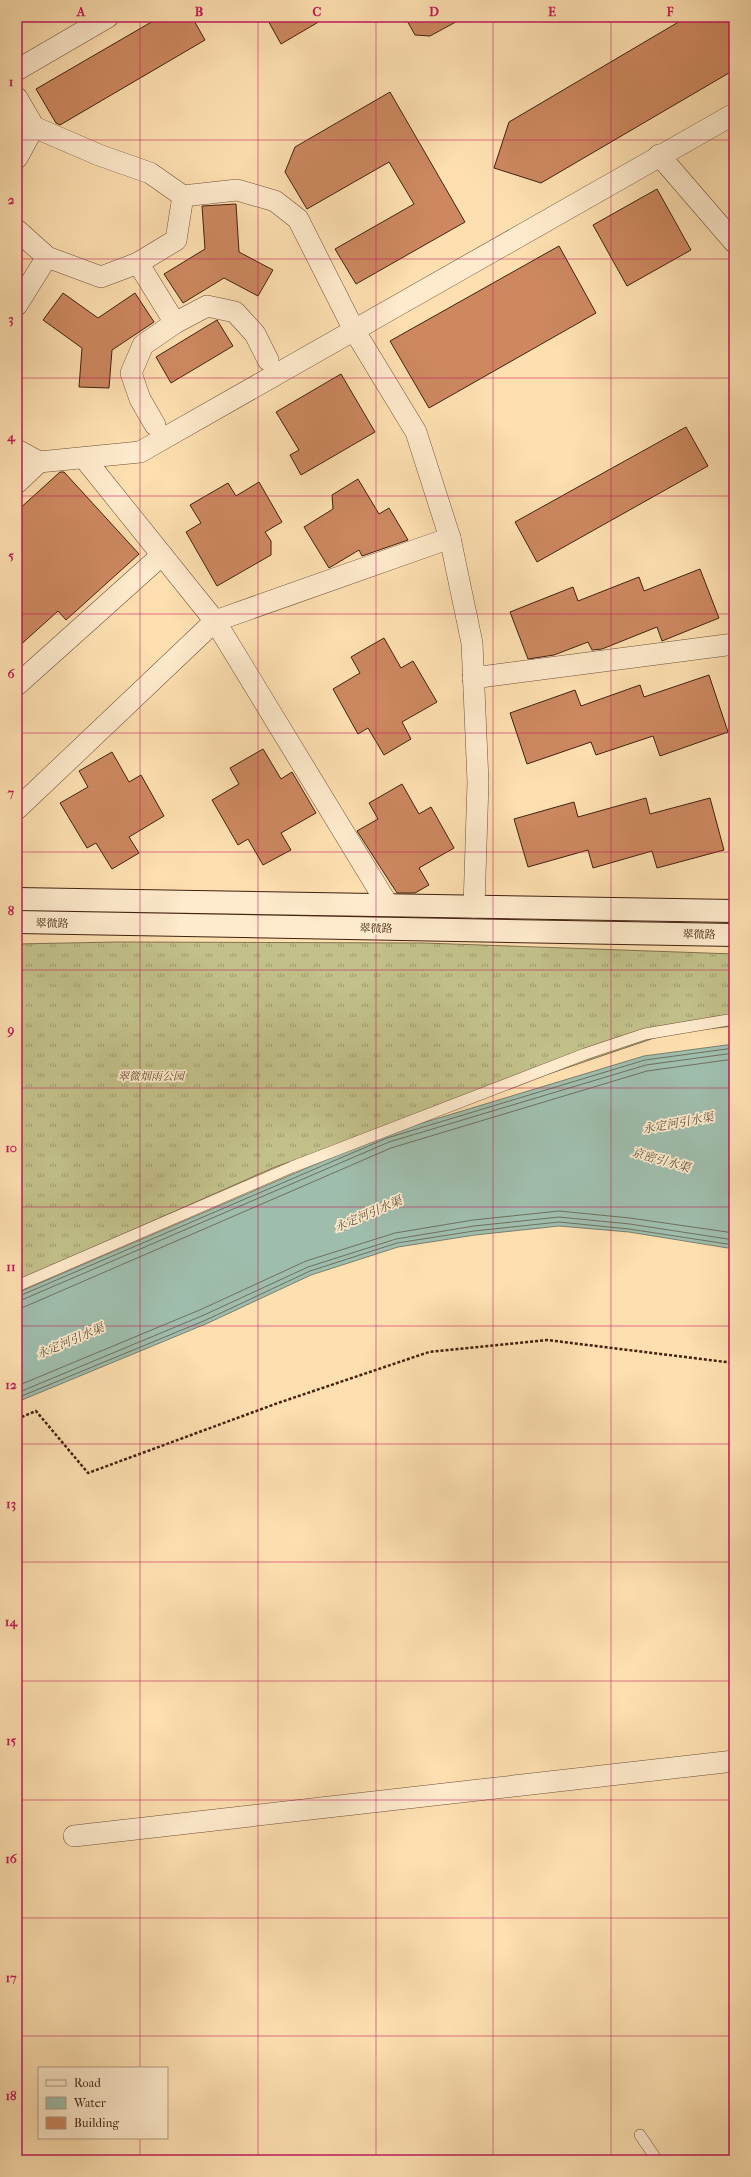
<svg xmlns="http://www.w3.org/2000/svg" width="751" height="2177" font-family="'IM FELL French Canon','Noto Serif SC',serif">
<defs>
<pattern id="grass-tufts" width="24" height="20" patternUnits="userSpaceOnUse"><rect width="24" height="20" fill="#c2c18a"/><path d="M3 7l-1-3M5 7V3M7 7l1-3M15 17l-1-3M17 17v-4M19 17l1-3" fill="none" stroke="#9f9c6f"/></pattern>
</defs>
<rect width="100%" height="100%" fill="#fddfb0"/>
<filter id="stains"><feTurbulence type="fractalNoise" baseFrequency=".005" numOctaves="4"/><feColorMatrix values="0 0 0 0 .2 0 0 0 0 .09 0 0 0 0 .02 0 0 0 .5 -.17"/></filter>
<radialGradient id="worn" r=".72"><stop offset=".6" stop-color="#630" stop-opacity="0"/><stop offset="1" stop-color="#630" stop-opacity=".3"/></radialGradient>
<polygon fill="url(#grass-tufts)" stroke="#82714d" points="116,942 424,943 734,954 734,1026 669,1033 275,1167 17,1281 17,944"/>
<polygon fill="#9fbdac" stroke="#797f6e" points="734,1044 734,1249 629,1232 559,1226 475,1235 398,1247 311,1275 208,1323 17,1402 17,1293 386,1134 644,1056"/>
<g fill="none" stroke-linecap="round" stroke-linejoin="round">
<g stroke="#706f5e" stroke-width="1">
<polyline points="17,1297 387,1138 645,1060 734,1048"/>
<polyline points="17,1302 389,1142 646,1065 734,1053"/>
<polyline points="17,1308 24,1307 391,1148 647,1071 734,1059"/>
<polyline points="17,1386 202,1309 306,1261 395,1233 473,1220 559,1211 630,1218 734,1233"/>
<polyline points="17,1393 204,1315 308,1267 396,1239 474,1226 559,1217 630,1224 734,1240"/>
<polyline points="17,1398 206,1320 310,1271 397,1243 474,1231 559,1222 629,1229 734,1245"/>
</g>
</g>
<g fill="#cd8860" stroke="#412110">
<polygon points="160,17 192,17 205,40 60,125 56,123 36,89"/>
<polygon points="266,17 327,17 281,44"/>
<polygon points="405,17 465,17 430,36 415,35"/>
<polygon points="687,17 734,17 734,70 541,183 494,168 509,122"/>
<polygon points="390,92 465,222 356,284 335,249 414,204 389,162 307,209 285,172 295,147"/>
<polygon points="657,189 691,250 627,286 593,225"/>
<polygon points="236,204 239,252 273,270 258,296 224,278 183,303 164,274 205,249 202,206"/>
<polygon points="559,246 596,313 429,408 390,341"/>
<polygon points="63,293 98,318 135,293 154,322 112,350 109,388 79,387 82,348 43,320"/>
<polygon points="217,320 233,346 171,383 156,357"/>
<polygon points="341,374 375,432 301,475 290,455 299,450 276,412"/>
<polygon points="686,427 708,466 537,562 515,522"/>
<polygon points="60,472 64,472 139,554 66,620 58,611 17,648 17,511"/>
<polygon points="358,479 379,514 389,508 408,540 362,556 359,550 329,568 304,527 333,509 332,495"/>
<polygon points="259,482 282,522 265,532 271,541 271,555 217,586 186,532 201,523 190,505 228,483 236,496"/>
<polygon points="700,569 719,618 662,641 657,627 602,649 592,650 588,642 554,655 528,659 510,612 573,587 578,601 639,577 644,591"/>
<polygon points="384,638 401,668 413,661 437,702 402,722 411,739 384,755 368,728 358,734 333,689 360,673 351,657"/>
<polygon points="709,675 728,732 660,756 653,736 596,755 591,742 527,764 510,713 575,690 581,706 640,685 644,697"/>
<polygon points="263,749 281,779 292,772 316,813 281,833 291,850 263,865 248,839 238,845 212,800 239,784 230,768"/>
<polygon points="112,752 129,782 141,775 164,816 129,837 139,853 112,869 96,843 87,848 60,803 88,787 79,771"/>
<polygon points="402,784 419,814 431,807 454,848 419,868 429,885 415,893 397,893 357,831 378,819 369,803"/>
<polygon points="646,798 650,814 710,798 724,850 657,868 652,851 593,868 588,850 528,867 514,819 574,802 578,817"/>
</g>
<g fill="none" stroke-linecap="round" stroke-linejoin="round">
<g stroke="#705038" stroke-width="12">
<g id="lane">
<polyline points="17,1286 292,1167 585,1054 645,1034 734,1019"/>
<polyline points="640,2135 657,2160"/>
</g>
</g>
<g stroke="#705038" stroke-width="22">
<g id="street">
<polyline points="17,70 108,17"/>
<polyline points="17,98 34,127 99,155 150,173 183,196 237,190 275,201 298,219 354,330 416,432 450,538 472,643 478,782 474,907"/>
<polyline points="659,155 734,242"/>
<polyline points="17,158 34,127"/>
<polyline points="17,230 47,257 101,277 138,263 176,240 183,196"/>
<polyline points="138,263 175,323"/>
<polyline points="17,305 47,257"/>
<polyline points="155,425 140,399 131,373 143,345 175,323 207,306 235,312 255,334 268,360"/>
<polyline points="17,450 39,462 140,452 734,114"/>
<polyline points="84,458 215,621 388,905"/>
<polyline points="17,483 39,462"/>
<polyline points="473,678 734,644"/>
<polyline points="17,685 162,555"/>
<polyline points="17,809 215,621 450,538"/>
<polyline points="74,1836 734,1761"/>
</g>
</g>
<g stroke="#412110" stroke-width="24">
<g id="secondary">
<polyline points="17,899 734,911"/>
<polyline points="17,922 734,935"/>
</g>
</g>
<polyline stroke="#412110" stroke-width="2.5" stroke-dasharray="3 2" stroke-linecap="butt" points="17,1419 36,1411 88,1473 278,1403 429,1352 547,1340 734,1363"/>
<use href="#lane" stroke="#feeacc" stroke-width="11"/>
<use href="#street" stroke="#feeacc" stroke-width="21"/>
<use href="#secondary" stroke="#feeacc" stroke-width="22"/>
</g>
<path fill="none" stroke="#c2185b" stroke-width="1" stroke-opacity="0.55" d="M140,17V2068M258,17V2160M376,17V2160M493,17V2160M611,17V2160M17,140H734M17,259H734M17,378H734M17,496H734M17,614H734M17,733H734M17,852H734M17,970H734M17,1088H734M17,1207H734M17,1326H734M17,1444H734M17,1562H734M17,1681H734M17,1800H734M17,1918H734M17,2036H734M140,2138V2160"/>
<g text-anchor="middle" stroke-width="3.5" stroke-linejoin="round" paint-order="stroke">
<g font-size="11" fill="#412110" stroke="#feeacc">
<text transform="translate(52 923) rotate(1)" y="4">翠微路</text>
<text transform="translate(376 928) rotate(1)" y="4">翠微路</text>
<text transform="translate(699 934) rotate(1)" y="4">翠微路</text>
</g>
<g font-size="11" font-style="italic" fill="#61492e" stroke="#feeacc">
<text x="151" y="1080">翠微烟雨公园</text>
</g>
<g font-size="12" font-style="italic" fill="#5d503f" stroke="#feeacc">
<text transform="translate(678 1123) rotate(-10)" y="4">永定河引水渠</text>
<text transform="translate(661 1160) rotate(16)" y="4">京密引水渠</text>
<text transform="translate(368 1214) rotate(-23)" y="4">永定河引水渠</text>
<text transform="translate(70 1341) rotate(-23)" y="4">永定河引水渠</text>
</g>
</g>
<rect width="751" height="2177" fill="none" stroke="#fddfb0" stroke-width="44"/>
<rect x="38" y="2067" width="130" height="72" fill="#feeacc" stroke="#b29a81"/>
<rect x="46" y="2080" width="20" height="6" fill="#feeacc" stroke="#b29a81"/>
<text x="74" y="2087" font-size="12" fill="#412110">Road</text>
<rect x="46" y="2097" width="20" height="12" fill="#9fbdac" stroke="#b29a81"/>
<text x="74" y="2107" font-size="12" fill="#412110">Water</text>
<rect x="46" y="2117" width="20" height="12" fill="#cd8860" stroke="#b29a81"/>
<text x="74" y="2127" font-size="12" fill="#412110">Building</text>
<rect x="22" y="22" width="707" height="2133" fill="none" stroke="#c2185b" stroke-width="1.5"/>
<g font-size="13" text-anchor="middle" font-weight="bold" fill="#c2185b">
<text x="81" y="16">A</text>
<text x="199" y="16">B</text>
<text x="317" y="16">C</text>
<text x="434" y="16">D</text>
<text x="552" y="16">E</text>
<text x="670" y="16">F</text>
<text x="11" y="86">1</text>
<text x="11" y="204">2</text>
<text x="11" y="323">3</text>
<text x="11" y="441">4</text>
<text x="11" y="560">5</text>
<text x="11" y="678">6</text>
<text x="11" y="797">7</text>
<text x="11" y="915">8</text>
<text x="11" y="1034">9</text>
<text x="11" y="1152">10</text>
<text x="11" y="1271">11</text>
<text x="11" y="1389">12</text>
<text x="11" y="1508">13</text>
<text x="11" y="1626">14</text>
<text x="11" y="1745">15</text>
<text x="11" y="1863">16</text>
<text x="11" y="1982">17</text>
<text x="11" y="2100">18</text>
</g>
<rect width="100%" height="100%" filter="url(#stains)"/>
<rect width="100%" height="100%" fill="url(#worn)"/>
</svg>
